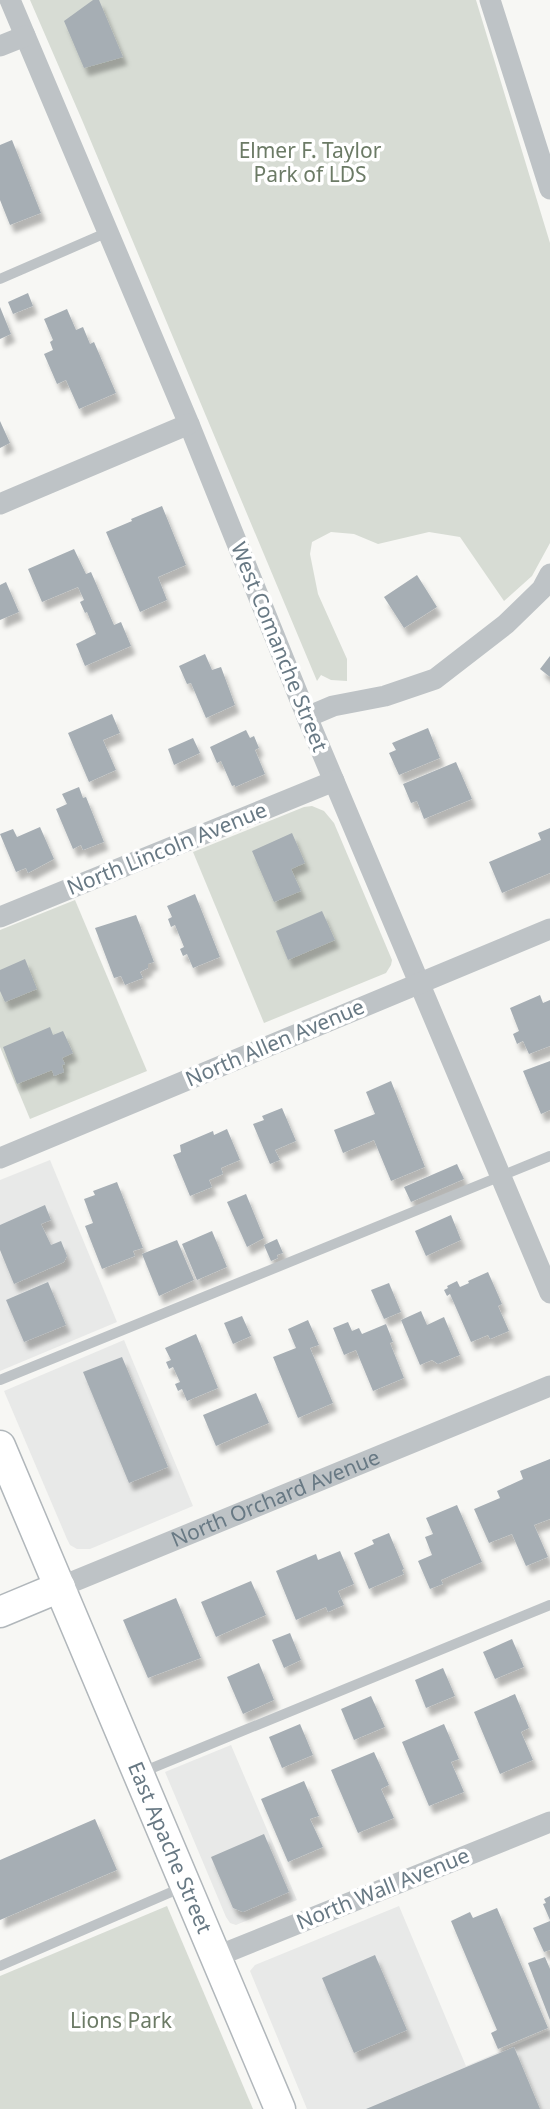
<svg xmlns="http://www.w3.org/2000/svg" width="550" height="2109" font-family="'Noto Sans',sans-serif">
<defs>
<filter id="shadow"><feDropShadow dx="4.5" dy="8" stdDeviation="2" flood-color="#0004"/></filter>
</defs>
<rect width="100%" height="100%" fill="#f7f7f4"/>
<g fill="#e8e9e8">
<polygon points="50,1160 117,1322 0,1371 0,1180"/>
<polygon points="124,1340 193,1506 90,1549 77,1549 70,1545 67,1539 4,1391"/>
<polygon points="231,1745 297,1900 236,1925 230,1923 226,1917 165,1772"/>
<polygon points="399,1906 466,2066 550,2030 550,2109 307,2109 250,1971 255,1965"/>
</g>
<g fill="#d7dcd4">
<polygon points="30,0 476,0 550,243 550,543 532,576 504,601 460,537 429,532 378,544 354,534 331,532 312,542 310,554 318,594 347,659 347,681 331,680 321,675 317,681 82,120"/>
<polygon points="312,806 324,811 334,823 392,960 391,965 386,973 264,1023 193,852 304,807"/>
<polygon points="75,900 147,1071 30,1119 0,1047 0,930"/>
<polygon points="167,1906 253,2109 0,2109 0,1976"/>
</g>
<g fill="#a6aeb4" filter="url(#shadow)">
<polygon points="93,0 99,0 123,57 84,68 64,21"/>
<polygon points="12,140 41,213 10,225 0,200 0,145"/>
<polygon points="28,293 33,306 13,314 8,302"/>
<polygon points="0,307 11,334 0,339"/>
<polygon points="67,309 76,330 83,327 90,344 94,342 116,393 79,409 66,380 57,384 44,354 53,350 50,342 53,340 44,319"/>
<polygon points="0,421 10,443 0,448"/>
<polygon points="162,506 186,565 158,577 167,600 140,612 106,532 132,521 131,519"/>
<polygon points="74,549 86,574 91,572 114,625 121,622 131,646 85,666 76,644 96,634 87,612 85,613 80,602 84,600 78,587 42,602 28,569"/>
<polygon points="417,575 437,607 404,628 384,597"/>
<polygon points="6,582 19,612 0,620 0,585"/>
<polygon points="205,654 212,670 221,667 235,705 206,718 191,683 187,684 179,666"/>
<polygon points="550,656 550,677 540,669"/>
<polygon points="112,714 120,733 103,740 116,770 89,782 68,733"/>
<polygon points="428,728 440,758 399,775 389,753 396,750 392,743"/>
<polygon points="246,730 250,738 254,736 259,748 255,750 265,774 235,787 235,785 232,786 221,761 217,763 210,747"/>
<polygon points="193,738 200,753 174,765 168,749"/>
<polygon points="456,762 472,799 424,819 417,801 411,803 403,784"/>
<polygon points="79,787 83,798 86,797 104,842 83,850 81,845 73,849 56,809 67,804 62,794"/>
<polygon points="40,827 54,859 28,873 26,868 16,872 0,834 13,829 17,837"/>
<polygon points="550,828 550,873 502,893 489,862 541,840 538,833"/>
<polygon points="292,833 305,863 291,869 301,891 274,902 252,851"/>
<polygon points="195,894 220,957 193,968 187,954 183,956 180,949 184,947 175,925 171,927 168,919 172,917 167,906"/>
<polygon points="322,911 335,940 288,960 276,931"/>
<polygon points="136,915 154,962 148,964 148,968 140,972 143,978 125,985 121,976 114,978 95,928"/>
<polygon points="25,959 37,989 5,1002 0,991 0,970"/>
<polygon points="540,995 543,1003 550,1000 550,1046 529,1054 523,1041 517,1044 513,1034 519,1031 510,1008"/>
<polygon points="50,1027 53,1035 63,1031 73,1053 62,1058 65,1064 62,1065 64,1072 54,1076 52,1070 17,1084 3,1047"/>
<polygon points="550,1061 550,1110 541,1114 523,1071"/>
<polygon points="391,1081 425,1167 391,1181 374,1140 343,1153 334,1130 375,1114 366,1092"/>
<polygon points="282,1108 296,1141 275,1150 280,1160 270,1164 253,1124 264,1120 262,1116"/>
<polygon points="227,1129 240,1160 221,1168 223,1174 209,1180 212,1187 190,1196 173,1155 181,1152 180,1145 213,1131 214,1135"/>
<polygon points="457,1164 464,1179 411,1202 404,1187"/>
<polygon points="117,1182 143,1248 133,1251 135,1256 102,1269 85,1226 93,1223 84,1199 95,1195 93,1191"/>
<polygon points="246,1194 264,1238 247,1247 227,1202"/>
<polygon points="45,1205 51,1220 41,1224 51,1245 61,1241 67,1256 64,1262 14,1284 0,1250 0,1225"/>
<polygon points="451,1215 461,1240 426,1256 415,1231"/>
<polygon points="212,1231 227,1267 197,1280 182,1244"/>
<polygon points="277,1239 283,1253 277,1255 278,1258 271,1261 264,1245"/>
<polygon points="177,1240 194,1280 159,1296 142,1254"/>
<polygon points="488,1272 502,1304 498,1306 509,1331 490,1339 488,1335 471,1342 450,1294 447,1296 444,1290 448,1288 447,1286 457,1281 460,1287 469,1283 468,1281"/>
<polygon points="48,1282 66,1325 24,1342 6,1300"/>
<polygon points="389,1283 401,1312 384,1319 371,1290"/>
<polygon points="421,1311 427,1325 444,1317 460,1355 438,1364 432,1360 420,1365 401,1320"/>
<polygon points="242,1316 251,1336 233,1344 224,1323"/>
<polygon points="308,1320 319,1345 310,1348 333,1403 298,1418 273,1357 296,1348 288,1329"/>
<polygon points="348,1322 352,1331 359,1328 362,1334 386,1324 393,1342 390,1343 404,1378 373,1391 356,1350 344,1355 333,1328"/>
<polygon points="196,1334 218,1388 187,1401 182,1389 178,1391 175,1384 180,1382 173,1367 169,1369 166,1362 171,1360 165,1348"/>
<polygon points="122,1357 168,1467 129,1483 83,1372"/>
<polygon points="256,1393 269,1423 216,1446 203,1415"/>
<polygon points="550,1459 550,1519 534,1525 548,1557 526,1566 512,1534 489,1543 474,1509 500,1498 497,1491 523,1479 520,1471"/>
<polygon points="457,1505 482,1562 441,1580 443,1584 430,1589 418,1561 432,1555 425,1537 433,1534 426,1518"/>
<polygon points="389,1533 404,1569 402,1570 404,1574 369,1589 354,1553 374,1544 372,1540"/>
<polygon points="340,1551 354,1584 338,1591 344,1605 328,1612 326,1607 296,1620 276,1571 316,1554 318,1560"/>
<polygon points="251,1581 266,1615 216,1637 201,1602"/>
<polygon points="176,1598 201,1658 148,1678 123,1620"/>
<polygon points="290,1633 301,1660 284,1668 272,1640"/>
<polygon points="512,1639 524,1667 495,1679 483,1652"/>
<polygon points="259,1663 274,1700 243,1714 227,1677"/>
<polygon points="443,1668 455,1696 426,1708 415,1680"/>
<polygon points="515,1694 529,1728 521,1732 533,1760 500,1774 474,1712"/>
<polygon points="371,1696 385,1727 354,1740 341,1709"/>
<polygon points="300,1724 313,1755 282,1768 269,1737"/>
<polygon points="444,1724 459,1759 451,1762 464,1792 429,1806 402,1742"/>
<polygon points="374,1752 389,1785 381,1789 394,1818 358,1833 331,1770"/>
<polygon points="304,1781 319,1816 310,1819 323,1847 288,1862 261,1799"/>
<polygon points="95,1819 117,1870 0,1920 0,1860"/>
<polygon points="264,1834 289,1892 243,1912 233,1908 211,1857"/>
<polygon points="550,1896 550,1920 543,1904 546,1903 544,1899"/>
<polygon points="497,1908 548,2028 498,2049 491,2033 497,2030 451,1921 470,1912 473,1918"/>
<polygon points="550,1921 550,1950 544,1952 533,1928"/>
<polygon points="375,1955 407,2030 354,2053 322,1978"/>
<polygon points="545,1957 550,1969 550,2020 528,1963"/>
<polygon points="514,2047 540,2109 366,2109"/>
</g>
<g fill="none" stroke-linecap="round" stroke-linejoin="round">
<g stroke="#b1b7bb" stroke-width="33">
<g id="secondary">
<path id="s2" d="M0,1446L280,2109"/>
<polyline points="0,1612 60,1587"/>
</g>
</g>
<g stroke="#bec3c6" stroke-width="10">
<polyline points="0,279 108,232"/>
<polyline points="0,1380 550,1156"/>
<polyline points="140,1773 550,1605"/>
<polyline points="0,1966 183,1887"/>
</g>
<g stroke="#bec3c6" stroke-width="21">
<polyline points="10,0 189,424 307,717 550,1293"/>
<polyline points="490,0 550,189"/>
<polyline points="0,46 25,36"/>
<polyline points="0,504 189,424"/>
<polyline points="307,717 333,706 385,696 435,679 506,624 542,589 550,574"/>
<polyline points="0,917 334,781"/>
<polyline points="0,1158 550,929"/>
<path id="s1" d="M60,1587L550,1386"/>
<polyline points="215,1957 550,1822"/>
</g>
<use href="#secondary" stroke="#fff" stroke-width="30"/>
</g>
<g text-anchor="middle" stroke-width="7" stroke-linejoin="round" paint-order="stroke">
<g font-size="21" fill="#6c7b66" stroke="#fff">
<text x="310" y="158">Elmer F. Taylor<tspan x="310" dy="24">Park of LDS</tspan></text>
<text x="121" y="2028">Lions Park</text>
</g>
<g font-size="21" fill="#687984" stroke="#fff">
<text transform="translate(279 647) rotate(68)" y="7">West Comanche Street</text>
<text transform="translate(167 849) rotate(-22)" y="7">North Lincoln Avenue</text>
<text transform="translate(275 1043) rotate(-23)" y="7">North Allen Avenue</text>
<text dy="7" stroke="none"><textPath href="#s1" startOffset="233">North Orchard Avenue</textPath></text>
<text dy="7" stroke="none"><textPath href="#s2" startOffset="436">East Apache Street</textPath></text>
<text transform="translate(383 1889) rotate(-22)" y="7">North Wall Avenue</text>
</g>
</g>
</svg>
